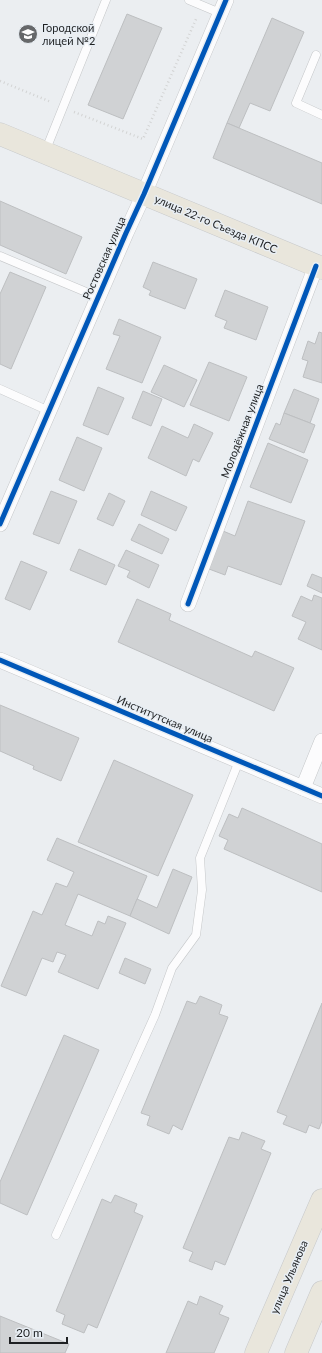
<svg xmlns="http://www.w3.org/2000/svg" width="322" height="1353" font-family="Lato,sans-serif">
<rect width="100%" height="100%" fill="#ebeef1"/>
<g fill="#d0d2d4" stroke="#bdbfc1">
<polygon points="127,14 162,28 123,119 88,105"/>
<polygon points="272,18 304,32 270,111 250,103 239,128 227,123"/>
<polygon points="227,123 322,163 322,204 213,158"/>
<polygon points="0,201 82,237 66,274 0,245"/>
<polygon points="153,262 197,279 185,309 149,295 151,291 143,287"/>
<polygon points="10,272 46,287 11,369 0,364 0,294"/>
<polygon points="225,290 268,307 256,340 224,328 227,321 215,316"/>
<polygon points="119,319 161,337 142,383 106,369 120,336 113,334"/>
<polygon points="319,332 322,333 322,383 303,377 308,361 302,359 308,341 315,344"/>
<polygon points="209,362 247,377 229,421 190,405"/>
<polygon points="164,365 197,380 184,407 151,392"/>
<polygon points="98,387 124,398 108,435 83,425"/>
<polygon points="294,389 319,399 310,423 284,413"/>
<polygon points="143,391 162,399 151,426 132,418"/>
<polygon points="284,413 315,425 304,453 269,439 276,423 280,425"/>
<polygon points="194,424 213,433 199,462 193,459 186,476 148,458 162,426 188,438"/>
<polygon points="77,437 102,448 84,491 59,480"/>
<polygon points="268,443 308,460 291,503 250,487"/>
<polygon points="51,491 77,501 59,544 33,534"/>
<polygon points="151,491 187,507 176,531 141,515"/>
<polygon points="109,493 125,501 113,526 97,519"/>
<polygon points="248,501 305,521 281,585 228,566 225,575 209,569 223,531 235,536"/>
<polygon points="139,524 169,539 162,554 131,540"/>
<polygon points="79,549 115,565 106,585 70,570"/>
<polygon points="126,550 159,565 149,588 127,577 130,571 118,566"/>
<polygon points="21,561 47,572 30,610 5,599"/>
<polygon points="312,574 322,578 322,593 307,586"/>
<polygon points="314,595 322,598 322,650 298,639 306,622 292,616 301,596 312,601"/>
<polygon points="137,599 171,614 169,620 252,657 255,651 294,668 274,711 118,642"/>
<polygon points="0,705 79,738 61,781 33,769 34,766 0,751"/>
<polygon points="114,760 193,795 158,876 78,842"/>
<polygon points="242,808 322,844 322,892 224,849 228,840 219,836 229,814 238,818"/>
<polygon points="57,838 147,876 130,916 78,894 65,925 92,936 98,921 105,924 108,916 126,923 98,989 58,972 66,955 57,952 53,962 42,958 26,996 1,986 33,911 42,915 56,883 67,887 74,872 47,860"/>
<polygon points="173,869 192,877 169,934 130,916 137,899 157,908"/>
<polygon points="125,958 151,969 145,984 119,973"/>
<polygon points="200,996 222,1005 219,1014 228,1017 182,1130 173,1125 169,1134 147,1125 150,1116 141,1113 187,1001 196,1004"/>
<polygon points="322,1003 322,1121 319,1129 309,1125 306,1133 283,1124 287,1116 277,1112"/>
<polygon points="64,1035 99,1050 27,1215 0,1203 0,1182"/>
<polygon points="242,1132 265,1141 261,1149 271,1153 225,1265 215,1261 212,1270 189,1261 193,1252 183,1248 229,1137 239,1140"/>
<polygon points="115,1195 137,1204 134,1212 143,1216 97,1328 88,1324 84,1333 62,1324 65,1315 56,1311 102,1199 111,1203"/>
<polygon points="200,1296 223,1306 219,1314 229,1318 214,1353 166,1353 188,1301 197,1305"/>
<polygon points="0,1316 69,1344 65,1353 0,1353"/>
</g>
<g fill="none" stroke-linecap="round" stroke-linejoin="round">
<g stroke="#c5c7c9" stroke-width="9">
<g id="service">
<polyline points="189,0 220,13"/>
<polyline points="316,55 296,103 322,115"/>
<polyline points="45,152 106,0"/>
<polyline points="0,256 98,297"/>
<polyline points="0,389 49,411"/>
<polyline points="56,1235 155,1015 172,968 196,935 202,890 200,858 239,761"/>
</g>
</g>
<g stroke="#c5c7c9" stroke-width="16">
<g id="minor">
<polyline points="0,524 126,233 144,194 226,0"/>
<polyline points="188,604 316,266"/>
<polyline points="0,660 322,796"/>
<polyline points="303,788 322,741"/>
</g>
</g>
<g stroke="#c6c8ca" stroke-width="23">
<g id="primary">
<polyline points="0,134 322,268"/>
<polyline points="256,1353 322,1200"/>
<polyline points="296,1353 322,1292"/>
</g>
</g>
<g stroke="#d2d3d3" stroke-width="2.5" stroke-dasharray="1 3" stroke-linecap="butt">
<polyline points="0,81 51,102"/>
<polyline points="74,112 143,139 197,17"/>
</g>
<use href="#service" stroke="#fcfcfd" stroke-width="8"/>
<use href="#minor" stroke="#fcfcfd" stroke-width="15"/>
<use href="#primary" stroke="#e9e6dc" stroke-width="22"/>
<g stroke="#e8eef4" stroke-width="8">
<g id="cycleway">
<polyline points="0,524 126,233 144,194 226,0"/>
<polyline points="188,604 316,266"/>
<polyline points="0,660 322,796"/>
</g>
</g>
<use href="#cycleway" stroke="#0057b8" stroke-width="5"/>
</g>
<defs>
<g id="school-disc" transform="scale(1)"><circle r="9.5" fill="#66686a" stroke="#e8eef4"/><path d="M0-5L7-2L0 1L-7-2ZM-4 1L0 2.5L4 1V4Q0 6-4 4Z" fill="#fff"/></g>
</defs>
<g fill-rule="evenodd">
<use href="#school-disc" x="28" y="34"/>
</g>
<g text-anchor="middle" stroke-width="3" stroke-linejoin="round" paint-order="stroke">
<g font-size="11" fill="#1e2022" stroke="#e8eef4" text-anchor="start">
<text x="42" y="32">Городской<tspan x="42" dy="13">лицей №2</tspan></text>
</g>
<g font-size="11" fill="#1e2022" stroke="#e8eef4">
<text transform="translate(216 224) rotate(23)" y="4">улица 22-го Съезда КПСС</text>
<text transform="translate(104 258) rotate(-66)" y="4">Ростовская улица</text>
<text transform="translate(242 431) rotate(-69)" y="4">Молодёжная улица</text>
<text transform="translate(165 719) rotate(23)" y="4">Институтская улица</text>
<text transform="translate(289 1277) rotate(-67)" y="4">улица Ульянова</text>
</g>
</g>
<path d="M10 1337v6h57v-6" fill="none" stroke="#1e2022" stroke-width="2"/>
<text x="16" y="1337" font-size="12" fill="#1e2022" stroke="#e8eef4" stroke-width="3" paint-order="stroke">20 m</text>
</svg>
